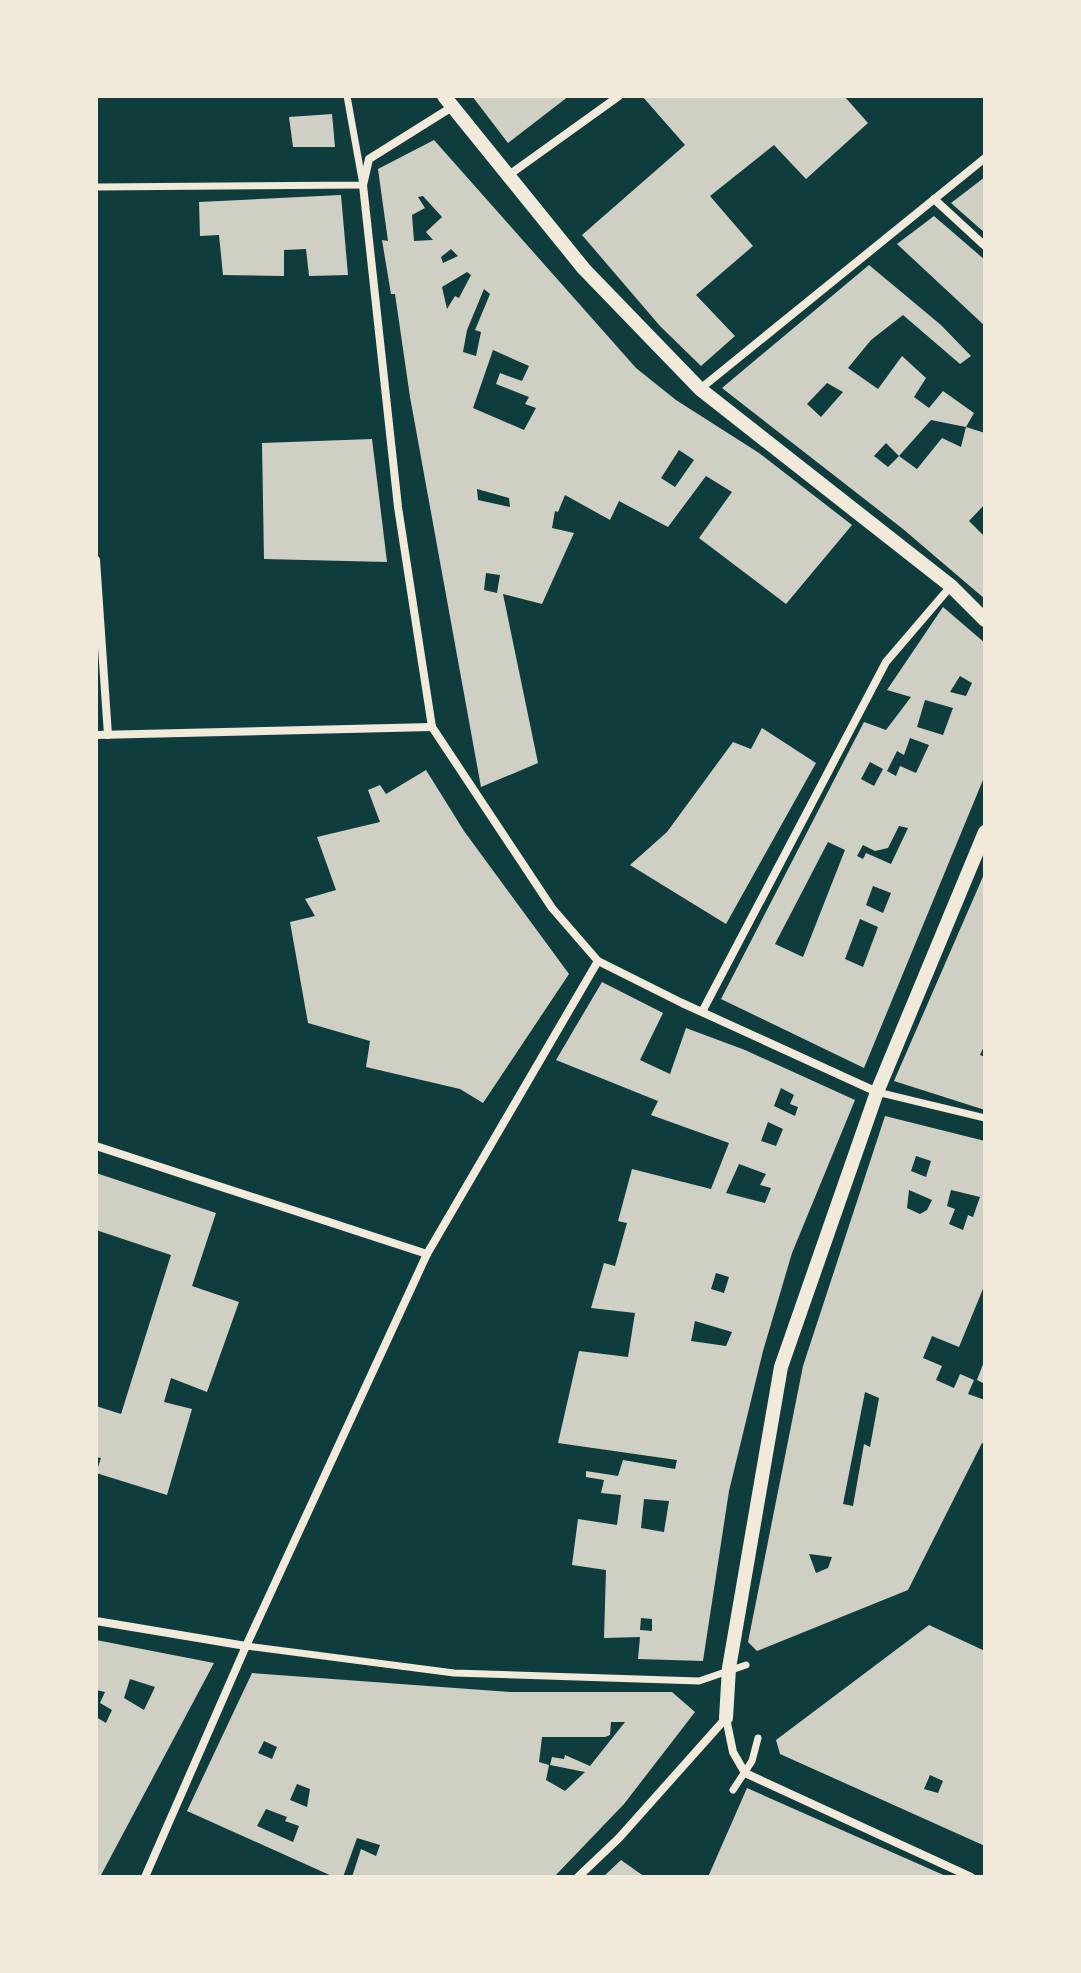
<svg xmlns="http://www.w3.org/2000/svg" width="1081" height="1973" font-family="'DejaVu Sans',sans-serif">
<rect width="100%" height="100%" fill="#0f3d3e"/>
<g fill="#cfcfc3" fill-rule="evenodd">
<polygon points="472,96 569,96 508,143"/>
<polygon points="642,96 844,96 868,123 806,179 774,145 710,196 753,246 696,295 735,336 701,366 660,326 582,235 685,145"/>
<polygon points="332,114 335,147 293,147 289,117"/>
<path d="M434,140L636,368L676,400L759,453L852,525L786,604L699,538L732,492L706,476L668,527L619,501L610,520L565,495L558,512L555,511L552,528L574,533L542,604L503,594L538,763L481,787L410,397L395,294H391L382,240L388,241L378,169ZM423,196L442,217L426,232L433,240L414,241L412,215L425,208L418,197ZM451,249L458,256L443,263L441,257ZM467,272L471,275L459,298L455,296L447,309L442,287ZM484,289L490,294L475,330L481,332L476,356L463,352L467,330ZM493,350L529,366L522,381L500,373L496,384L529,397L525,404L536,408L524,430L473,408ZM679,450L694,460L675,487L661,478ZM477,489L509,498L510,507L478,500ZM486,573L500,575L497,593L484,590Z"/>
<polygon points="985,177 985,233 951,203"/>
<polygon points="341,195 348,275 309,276 306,249 284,250 284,276 223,275 219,235 200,236 199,202"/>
<polygon points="934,216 985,260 985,326 897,244"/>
<path d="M869,265L941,325L971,356L960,364L903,315L871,340L848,368L878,389L902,356L926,378L914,397L929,408L943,391L974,413L966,427L985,433V504L969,521L985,537V599L903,529L722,388ZM827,383L843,392L821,417L807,404ZM931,420L966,427L961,447L942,438L917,469L899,456L888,467L874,456L886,443L899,456Z"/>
<polygon points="372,439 387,562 264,559 262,443"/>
<path d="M943,607L985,643V775L864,1068L721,999L864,722L886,730L911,697L887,690ZM960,676L972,683L966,696L950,692ZM925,700L953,708L943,735L917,727ZM910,738L929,745L916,773L900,766L896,776L887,771L897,751L904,755ZM870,762L883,769L874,786L861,779ZM899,826L908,828L891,864L866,853L863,859L857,856L863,845L875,851L888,848ZM828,842L845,850L803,957L775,944ZM873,886L891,893L883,913L866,905ZM860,919L878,927L863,967L845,959Z"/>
<polygon points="762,728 816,763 726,924 630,865 667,832 733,742 751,749"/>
<polygon points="426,770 464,831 569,974 483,1103 460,1089 366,1067 370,1041 308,1023 290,922 315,916 305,899 336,890 317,837 380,822 368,790 380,785 386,794"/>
<polygon points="985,872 985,1044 980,1055 985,1057 985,1110 894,1081"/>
<path d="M602,982L663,1013L640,1060L670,1074L686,1028L745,1050L855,1100L792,1253L763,1351L729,1491L703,1661L638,1659L640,1637L604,1638L606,1570L572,1565L578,1519L617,1525L621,1495L601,1493L604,1480L586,1477V1471L618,1476L623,1460L675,1469L677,1460L558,1443L579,1351L628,1357L635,1313L591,1308L604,1263L615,1266L627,1223L618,1221L632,1169L711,1189L729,1143L651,1115L658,1101L556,1060ZM781,1088L794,1095L790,1104L798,1107L795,1116L774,1106ZM768,1122L783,1129L776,1146L761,1141ZM739,1164L766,1174L760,1185L771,1188L765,1203L726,1193ZM716,1273L729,1277L724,1293L711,1289ZM695,1321L732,1332L726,1346L691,1341ZM644,1499L669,1501L664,1532L641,1528ZM641,1618L652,1619V1631L640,1630Z"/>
<path d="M885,1116L985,1141V1284L959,1347L932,1336L923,1358L942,1366L936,1380L954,1388L960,1374L974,1380L968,1394L985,1400V1444L982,1443L908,1590L757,1651L748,1642L803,1366ZM916,1156L931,1161L926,1177L911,1171ZM909,1190L932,1200L927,1210L920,1214L907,1208ZM951,1190L980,1197L973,1217L968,1215L963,1230L949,1224L955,1209L947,1206ZM865,1392L879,1398L870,1447L864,1444L853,1506L843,1504ZM809,1554L832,1557L828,1568L816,1573Z"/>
<polygon points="96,1173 216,1213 192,1286 239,1302 207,1392 171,1378 164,1402 192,1409 167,1495 96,1473 101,1458 96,1457 96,1406 121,1414 171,1255 96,1230"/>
<polygon points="985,1359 985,1384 977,1380"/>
<path d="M929,1625L985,1651V1846L780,1754L776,1740ZM930,1775L943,1781L938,1793L924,1789Z"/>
<path d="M96,1640L214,1663L100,1877H96V1717L106,1723L112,1710L100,1703L105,1692L96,1690ZM130,1679L155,1687L144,1710L124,1698Z"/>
<path d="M252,1673L511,1692H672L695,1712L624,1804L554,1877H352L361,1849L376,1856L380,1845L357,1838L343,1877H334L187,1811ZM611,1722H625L590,1766L565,1755L564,1759L552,1757L550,1765L585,1772L565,1791L546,1780L549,1765L539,1762L542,1737H605L610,1735ZM264,1741L277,1747L272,1759L258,1753ZM297,1784L310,1789L307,1807L290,1800ZM266,1809L287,1817L285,1821L299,1826L293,1842L257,1826Z"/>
<polygon points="747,1788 948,1877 708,1877"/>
<polygon points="621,1860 645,1877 603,1877"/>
</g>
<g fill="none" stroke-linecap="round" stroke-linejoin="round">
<g stroke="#f1e9da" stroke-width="7">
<polyline points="96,187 363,185 347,96"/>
<polyline points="877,1092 985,1118"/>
<polyline points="246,1646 454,1673 699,1681 746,1665"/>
<polyline points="733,1790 752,1761 758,1738"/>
</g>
<g stroke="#f1e9da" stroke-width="8">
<polyline points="452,107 369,159 363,185 398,507 432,727 552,908 598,961 682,1003 877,1092"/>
<polyline points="506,177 619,96"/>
<polyline points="934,199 985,246"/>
<polyline points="700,389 985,158"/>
<polyline points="96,560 108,735"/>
<polyline points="96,735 432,727"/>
<polyline points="703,1010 886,662 951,586"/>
<polyline points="96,1146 427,1254"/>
<polyline points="96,1621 246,1646"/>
<polyline points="726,1718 733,1752 745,1773 971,1877"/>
<polyline points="145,1877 246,1646 427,1254 598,961"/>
<polyline points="578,1877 619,1838 726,1718"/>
</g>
<g stroke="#f1e9da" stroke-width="14">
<polyline points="444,96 584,269 700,389 951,586 985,620"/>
<polyline points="726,1718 729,1668 781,1367 877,1092 985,832"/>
</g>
</g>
<rect width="1081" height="1973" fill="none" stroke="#f1e9da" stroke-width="196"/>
</svg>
